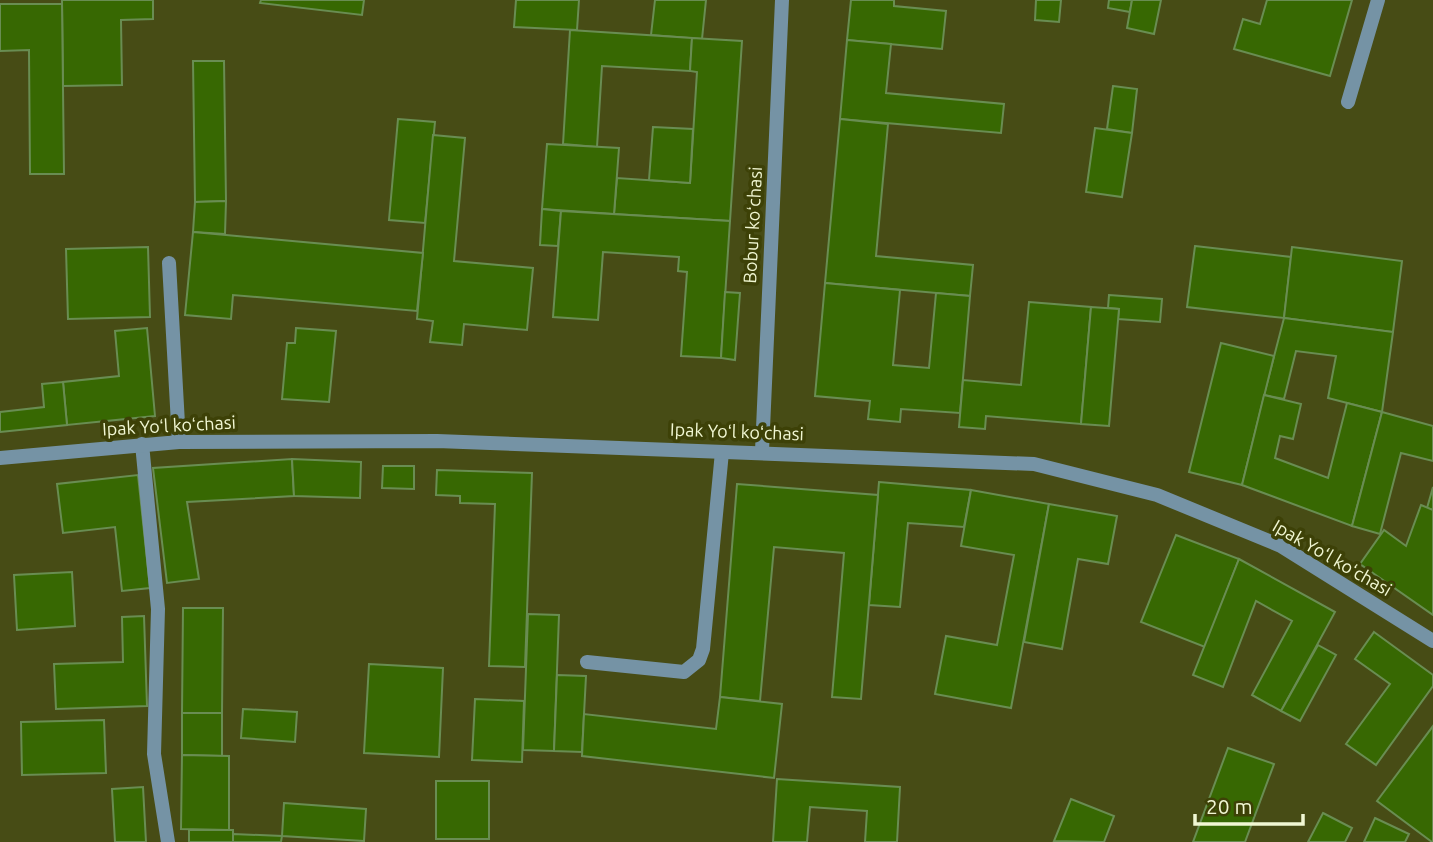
<svg xmlns="http://www.w3.org/2000/svg" width="1433" height="842" font-family="Ubuntu,sans-serif">
<rect width="100%" height="100%" fill="#474c15"/>
<g fill="#376802" stroke="#698d52" stroke-width="2">
<polygon points="62,0 153,0 153,19 121,20 122,85 63,86"/>
<polygon points="261,0 364,0 362,15 260,3"/>
<polygon points="516,0 579,0 577,30 514,27"/>
<polygon points="655,0 706,0 702,39 651,35"/>
<polygon points="851,0 894,0 894,6 946,11 942,49 847,40"/>
<polygon points="1036,0 1061,0 1059,22 1035,20"/>
<polygon points="1109,0 1132,0 1130,12 1108,8"/>
<polygon points="1132,0 1161,0 1154,34 1127,28"/>
<polygon points="1267,0 1352,0 1330,76 1234,49 1243,19 1260,24"/>
<polygon points="0,4 62,4 64,174 30,174 29,50 0,51"/>
<polygon points="570,30 692,38 690,71 602,66 597,147 563,144"/>
<polygon points="692,38 742,41 730,221 614,214 617,178 690,183 697,72 690,71"/>
<polygon points="847,40 891,44 886,93 1004,104 1001,133 840,119"/>
<polygon points="193,61 224,61 226,201 195,202"/>
<polygon points="1113,86 1137,89 1132,133 1107,129"/>
<polygon points="398,119 435,122 425,223 389,220"/>
<polygon points="840,119 888,124 876,256 973,265 970,296 825,283"/>
<polygon points="653,127 693,129 690,183 649,180"/>
<polygon points="1095,128 1132,133 1122,197 1086,192"/>
<polygon points="433,135 465,138 454,261 533,268 527,330 464,324 462,345 430,342 433,321 417,319"/>
<polygon points="547,144 619,148 614,214 542,209"/>
<polygon points="226,201 225,234 193,232 195,202"/>
<polygon points="542,209 561,211 558,246 540,245"/>
<polygon points="561,211 730,221 721,358 681,356 687,272 678,271 679,257 603,252 598,320 553,317"/>
<polygon points="193,232 423,253 417,311 233,295 231,319 185,315"/>
<polygon points="1195,246 1291,257 1284,318 1187,307"/>
<polygon points="148,247 150,317 68,319 66,249"/>
<polygon points="1292,247 1402,261 1393,332 1284,318"/>
<polygon points="825,283 900,290 893,365 929,368 936,293 970,296 960,413 901,409 900,422 868,419 870,401 815,396"/>
<polygon points="725,292 740,293 735,360 721,358"/>
<polygon points="1109,295 1162,299 1160,322 1118,319 1119,309 1108,308"/>
<polygon points="1029,302 1091,307 1081,424 986,416 985,429 959,427 963,380 1021,385"/>
<polygon points="1091,307 1119,309 1109,426 1081,424"/>
<polygon points="1284,318 1393,332 1382,412 1328,398 1336,356 1296,351 1284,399 1264,395"/>
<polygon points="147,328 155,416 67,425 63,382 119,376 115,331"/>
<polygon points="296,328 336,331 329,402 282,399 287,343 295,343"/>
<polygon points="1221,343 1274,356 1242,485 1189,472"/>
<polygon points="63,382 67,425 0,432 0,412 44,407 42,384"/>
<polygon points="1264,395 1301,404 1293,439 1280,436 1275,458 1328,478 1347,403 1382,412 1352,526 1242,485"/>
<polygon points="1382,412 1433,426 1433,461 1401,453 1380,534 1352,526"/>
<polygon points="292,459 294,496 187,502 199,579 167,583 153,468"/>
<polygon points="292,459 361,462 360,498 294,496"/>
<polygon points="383,466 414,466 414,489 382,488"/>
<polygon points="437,470 532,473 525,667 489,666 495,504 460,503 460,496 436,495"/>
<polygon points="138,475 150,588 122,591 115,527 63,533 57,484"/>
<polygon points="879,482 971,490 964,527 908,523 900,607 869,605"/>
<polygon points="737,484 878,495 861,699 832,697 844,553 774,547 760,701 720,697"/>
<polygon points="1433,487 1433,510 1427,508"/>
<polygon points="971,490 1049,504 1011,708 935,694 946,636 997,645 1014,555 961,546"/>
<polygon points="1049,504 1117,516 1108,564 1078,559 1062,649 1024,642"/>
<polygon points="1421,505 1433,510 1433,615 1360,564 1384,530 1406,546"/>
<polygon points="1176,535 1239,559 1205,647 1141,622"/>
<polygon points="1239,559 1335,612 1281,711 1252,695 1292,621 1256,601 1223,687 1193,675"/>
<polygon points="72,572 75,626 17,630 14,575"/>
<polygon points="183,608 223,608 222,713 182,713"/>
<polygon points="528,614 559,615 554,751 523,750"/>
<polygon points="144,616 147,706 56,709 54,664 123,662 122,617"/>
<polygon points="1374,632 1433,675 1433,686 1376,765 1346,744 1390,684 1355,659"/>
<polygon points="1318,645 1336,655 1300,721 1281,711"/>
<polygon points="369,664 443,668 439,757 364,753"/>
<polygon points="557,675 586,676 582,752 554,751"/>
<polygon points="720,697 782,704 774,778 582,756 584,714 716,729"/>
<polygon points="475,699 524,701 522,762 472,760"/>
<polygon points="243,709 297,712 295,742 241,738"/>
<polygon points="182,713 222,713 222,756 182,755"/>
<polygon points="104,720 106,773 22,775 21,722"/>
<polygon points="1433,726 1433,842 1432,842 1377,801"/>
<polygon points="1228,748 1274,764 1245,842 1193,842"/>
<polygon points="182,755 229,756 229,830 181,829"/>
<polygon points="777,779 900,787 897,842 865,842 867,811 810,807 807,842 773,842"/>
<rect x="436" y="781" width="53" height="58"/>
<polygon points="143,787 146,842 115,842 112,789"/>
<polygon points="1071,799 1114,816 1104,842 1054,841"/>
<polygon points="284,803 366,809 364,841 282,836"/>
<polygon points="1323,813 1352,828 1345,842 1308,842"/>
<polygon points="1375,818 1409,834 1405,842 1364,842"/>
<rect x="189" y="830" width="44" height="12"/>
<polygon points="233,834 282,836 281,842 233,842"/>
</g>
<g fill="none" stroke-linecap="round" stroke-linejoin="round">
<g stroke="#7593a5" stroke-width="14">
<polyline points="1348,102 1378,0"/>
<polyline points="169,263 179,442"/>
<polyline points="587,662 684,672 699,660 703,649 722,452"/>
</g>
<polyline stroke="#7593a5" stroke-width="14" points="142,444 158,609 154,754 168,842"/>
<g stroke="#7593a5" stroke-width="14">
<polyline points="762,451 782,0"/>
<polyline points="0,458 179,442 437,441 1034,464 1157,495 1281,546 1433,641"/>
</g>
</g>
<g text-anchor="middle" stroke-width="7" stroke-linejoin="round" paint-order="stroke">
<g font-size="18" fill="#f1f7d3" stroke="#3d4107">
<text transform="translate(753 225) rotate(-87)" y="6">Bobur koʻchasi</text>
<text transform="translate(169 426) rotate(-3)" y="6">Ipak Yoʻl koʻchasi</text>
<text transform="translate(737 432) rotate(2)" y="6">Ipak Yoʻl koʻchasi</text>
<text transform="translate(1332 558) rotate(30)" y="6">Ipak Yoʻl koʻchasi</text>
</g>
</g>
<path d="M1195 814v10h108v-10" fill="none" stroke="#f1f7d3" stroke-width="3.5"/>
<text x="1206" y="814" font-size="21" fill="#f1f7d3" stroke="#3d4107" stroke-width="5" paint-order="stroke">20 m</text>
</svg>
